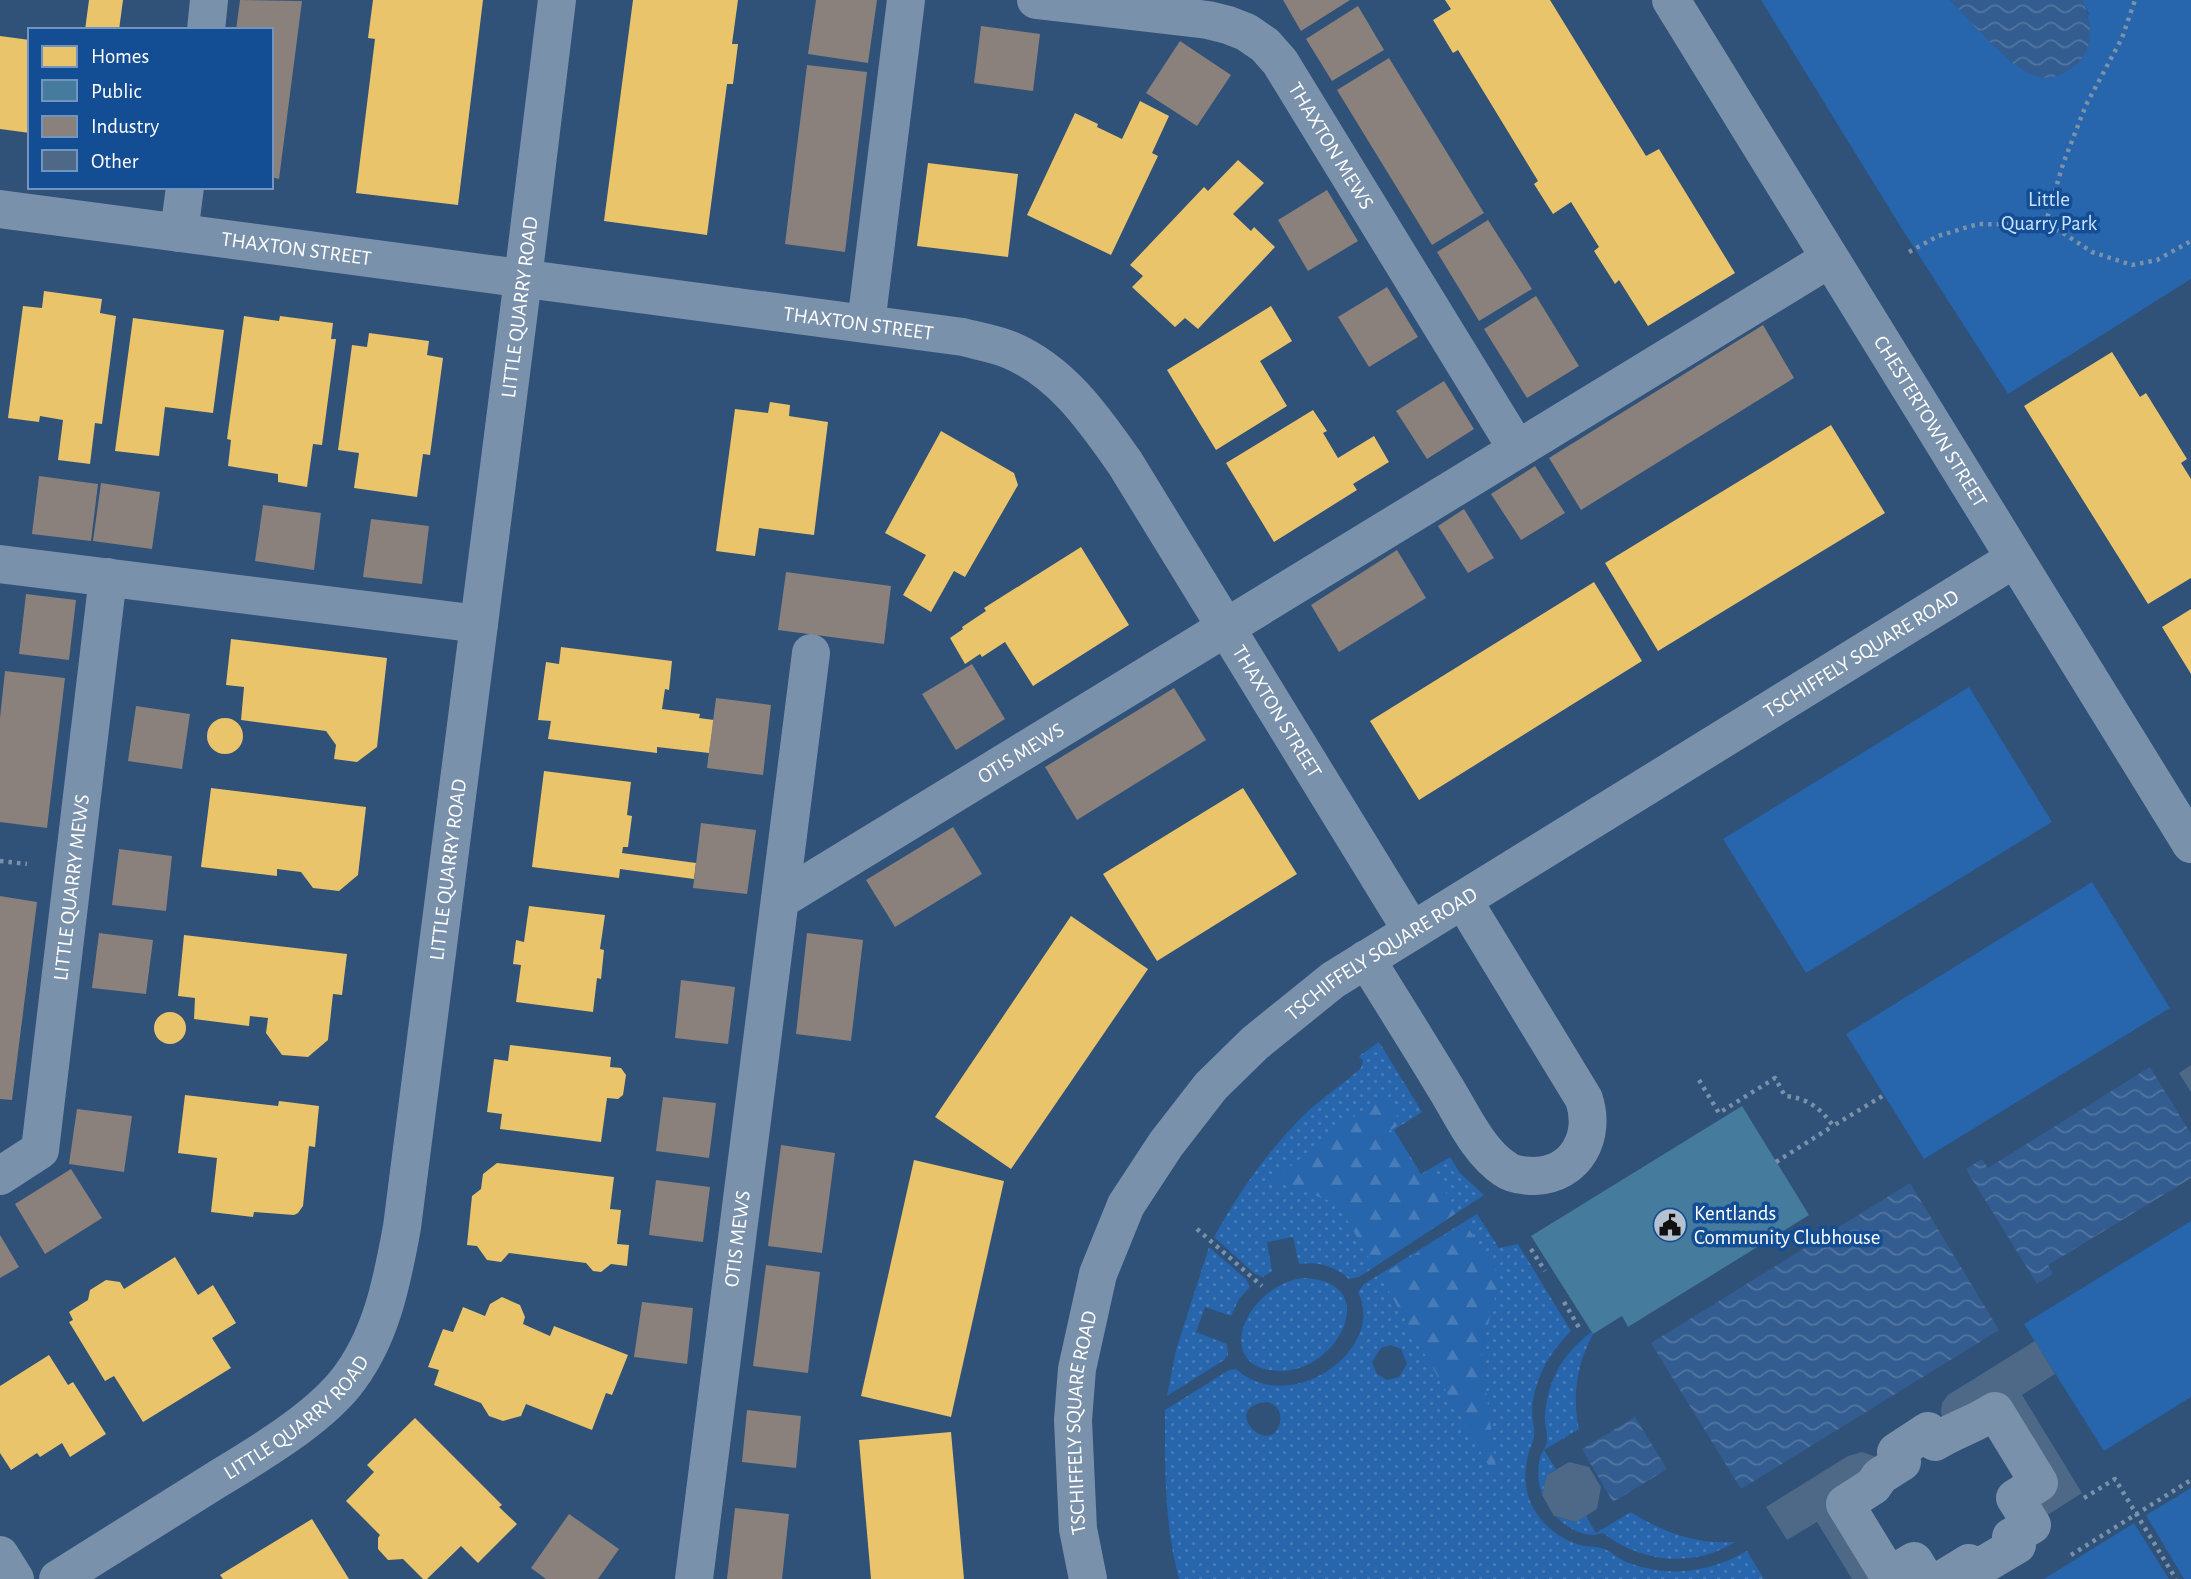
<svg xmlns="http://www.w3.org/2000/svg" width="2191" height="1579" font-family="'Alegreya Sans',sans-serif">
<defs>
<pattern id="grass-dots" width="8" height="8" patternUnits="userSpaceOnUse" patternTransform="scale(1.75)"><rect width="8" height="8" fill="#2765ac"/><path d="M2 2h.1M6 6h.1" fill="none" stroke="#477cb8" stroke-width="1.8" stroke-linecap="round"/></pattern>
<pattern id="forest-firs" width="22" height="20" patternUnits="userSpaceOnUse" patternTransform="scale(1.75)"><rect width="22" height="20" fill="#2765ac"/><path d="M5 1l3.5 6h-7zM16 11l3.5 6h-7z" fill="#477cb8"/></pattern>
<pattern id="water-waves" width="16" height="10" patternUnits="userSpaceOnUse" patternTransform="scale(1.75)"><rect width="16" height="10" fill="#335d90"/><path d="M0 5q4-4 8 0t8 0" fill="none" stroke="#5275a1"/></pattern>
</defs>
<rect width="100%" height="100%" fill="#305178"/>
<g fill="url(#grass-dots)" fill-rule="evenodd">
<path d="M1379,1042L1422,1112L1394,1130L1421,1174L1450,1157L1460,1173L1484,1195L1359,1277L1349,1279C1335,1266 1318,1261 1299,1264L1293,1237L1267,1242L1272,1271L1263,1277L1255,1274L1214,1237C1239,1192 1269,1149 1307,1112C1324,1096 1344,1084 1361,1068L1363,1061L1359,1056Z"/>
<path d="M1477,1214L1499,1248L1518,1244L1571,1331C1549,1353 1534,1379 1532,1411C1532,1420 1535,1429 1534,1437C1534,1442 1530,1447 1529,1452C1525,1465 1524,1481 1528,1495C1535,1519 1556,1538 1580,1545C1587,1547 1594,1546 1601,1548C1610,1550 1619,1560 1629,1563C1670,1578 1710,1572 1747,1551L1764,1579H1179C1164,1524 1165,1467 1165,1410L1229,1370L1236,1369C1291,1418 1387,1349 1358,1292L1364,1284ZM1465,1223L1499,1277L1481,1353L1497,1479ZM1391,1345L1401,1349L1407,1364L1399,1377L1387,1380L1377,1374L1372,1362L1381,1348ZM1266,1402C1276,1404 1282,1411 1280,1422C1272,1460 1218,1408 1266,1402Z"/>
<polygon points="1209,1247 1246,1279 1250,1287 1239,1299 1231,1316 1205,1307 1196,1332 1227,1344 1228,1355 1224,1360 1167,1396 1176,1350"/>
<path d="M1303,1278C1385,1281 1338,1372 1280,1371C1211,1370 1244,1286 1303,1278Z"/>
<path d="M1591,1332L1593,1334C1577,1364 1572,1395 1579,1429L1544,1450L1556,1469L1547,1475L1542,1495C1538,1483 1537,1470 1540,1457C1542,1452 1546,1447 1547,1442C1548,1434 1544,1424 1545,1415C1548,1379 1563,1354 1591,1332Z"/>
<path d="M1631,1512C1662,1532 1697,1545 1735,1542C1694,1568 1641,1563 1603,1533C1586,1539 1569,1529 1556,1517L1576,1522L1586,1516L1596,1533Z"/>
</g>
<g fill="url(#forest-firs)">
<polygon points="1383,1094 1401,1123 1391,1130 1421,1175 1431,1169 1458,1212 1374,1267 1338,1204 1273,1180"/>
<polygon points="1465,1223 1500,1277 1481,1353 1498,1482 1380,1276"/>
</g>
<g fill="#2765ac">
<polygon points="1761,0 1950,0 2011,62 2089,14 2082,0 2191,0 2191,279 2008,394 1902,229"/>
<polygon points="1969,687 2052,822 1806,973 1723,839"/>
<polygon points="2092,882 2170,1008 1924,1159 1846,1034"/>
<polygon points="2191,1221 2191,1397 2104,1451 2024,1324"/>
<polygon points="2191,1488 2191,1579 2184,1579 2146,1515"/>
<polygon points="2134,1523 2169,1579 2044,1579"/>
</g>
<g fill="url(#water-waves)">
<path d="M1950,0H2082C2091,18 2094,40 2083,57C2073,71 2053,82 2035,76C2008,67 1971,21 1950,0Z"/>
<polygon points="2150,1067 2191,1134 2191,1178 2048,1265 2053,1274 2037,1284 1966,1169 1982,1159 1988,1168"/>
<polygon points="1910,1183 1999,1330 1741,1489 1651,1343"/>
<polygon points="1635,1417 1667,1469 1613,1502 1582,1449"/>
</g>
<g fill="#e9c46a">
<polygon points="89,0 123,0 119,30 85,30"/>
<polygon points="373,0 483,0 458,205 356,193 375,39 368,38"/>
<polygon points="633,0 738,0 732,44 738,44 733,84 727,84 707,235 604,221"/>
<polygon points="1445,0 1550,0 1646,156 1659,149 1735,273 1648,326 1619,280 1615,284 1594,251 1599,247 1571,202 1553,214 1534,184 1538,181 1485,94 1458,50 1453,53 1433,20 1451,9"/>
<polygon points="0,36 30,40 30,133 0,129"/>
<polygon points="1140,101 1169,116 1152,153 1158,156 1111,255 1027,215 1075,113 1098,124 1097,127 1122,139"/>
<polygon points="1238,160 1264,183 1233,214 1251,231 1254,227 1275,247 1198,329 1185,318 1175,327 1132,287 1143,276 1130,265 1204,187 1208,191"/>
<polygon points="928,163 1018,174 1008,257 917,246"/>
<polygon points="44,291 102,299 100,313 116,316 102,424 95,423 90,464 58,460 63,420 40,416 39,422 8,418 23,306 42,308"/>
<polygon points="1271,306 1292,341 1260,361 1287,406 1216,450 1167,370"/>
<polygon points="244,316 279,321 280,316 333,323 331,339 336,339 322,445 313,444 307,487 278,482 278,474 228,466 231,440 227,439"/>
<polygon points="133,318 224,330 213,413 165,407 159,456 115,451"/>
<polygon points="369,333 429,341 427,355 443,358 430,455 423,454 417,497 354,488 359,453 338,450 352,345 367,347"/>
<polygon points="2112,352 2140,397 2146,393 2187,459 2181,463 2191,479 2191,578 2148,604 2024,406"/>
<polygon points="770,402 790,405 789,416 828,422 814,535 759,528 755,556 716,551 735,409 768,413"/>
<polygon points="1313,410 1327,431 1323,433 1338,458 1374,436 1389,462 1353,484 1357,490 1274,542 1226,463"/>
<polygon points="1831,425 1885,513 1658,651 1605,563"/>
<polygon points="941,431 1014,473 1018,485 965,577 954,571 931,612 903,595 926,555 885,533"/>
<polygon points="1081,547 1129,625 1033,686 1005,642 982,657 980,654 965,664 950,638 963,629 962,627 986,611 984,608"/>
<polygon points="1594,582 1642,661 1419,800 1370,721"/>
<polygon points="2191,609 2191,674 2162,627"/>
<polygon points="231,639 387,658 377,747 357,762 334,759 336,745 326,731 241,720 244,687 226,685"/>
<polygon points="561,647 672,661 669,690 665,689 662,709 700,714 699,718 714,720 709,753 657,747 657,753 548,739 551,721 538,720 546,662 559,664"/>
<circle cx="225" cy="736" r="18"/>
<polygon points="544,771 631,782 627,815 632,816 628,847 623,847 622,853 696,863 694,879 620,869 619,878 532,867"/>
<polygon points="211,788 366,807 358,875 339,891 313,888 301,872 277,869 277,876 201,867"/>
<polygon points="1243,788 1297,874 1157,961 1103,874"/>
<polygon points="529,906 605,915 600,949 604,950 601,979 597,978 593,1012 516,1002 521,965 513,964 516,940 524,942"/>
<polygon points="1071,916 1148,969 1011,1169 935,1117"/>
<polygon points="184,935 347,954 342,995 333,994 328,1040 308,1057 282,1055 266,1033 268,1018 250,1016 249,1026 194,1019 195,998 178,996"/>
<circle cx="170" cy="1028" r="16"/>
<polygon points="510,1045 611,1057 610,1067 621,1068 626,1075 623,1095 618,1099 607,1098 601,1142 500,1129 502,1114 487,1112 494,1059 508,1061"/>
<polygon points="185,1095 278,1106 279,1101 319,1106 315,1147 309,1146 303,1206 298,1213 294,1215 254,1212 253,1217 211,1212 217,1158 178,1153"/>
<polygon points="914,1160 1004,1181 951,1417 861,1396"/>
<polygon points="497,1163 614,1177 610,1209 621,1210 617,1244 629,1245 627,1266 611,1264 601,1272 593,1271 586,1263 509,1253 501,1262 487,1260 477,1246 467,1245 472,1196 481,1189 483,1174"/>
<polygon points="175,1257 198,1295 213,1285 236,1323 212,1338 231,1368 143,1422 114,1376 105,1381 69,1322 73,1320 69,1312 88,1300 90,1290 106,1280 120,1282 124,1289"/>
<polygon points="502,1297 520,1305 525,1317 523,1324 550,1336 554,1326 628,1355 612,1395 606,1393 592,1430 526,1404 521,1416 503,1421 489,1416 481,1403 434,1385 439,1370 428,1367 443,1329 453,1332 463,1307 485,1316 490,1304"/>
<polygon points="49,1355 68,1385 73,1382 106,1434 70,1457 62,1443 40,1457 37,1453 11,1470 0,1453 0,1386"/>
<polygon points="415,1418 502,1505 499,1507 517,1524 478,1563 461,1546 427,1579 423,1579 403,1559 388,1560 378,1549 378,1538 380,1535 346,1501 374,1472 367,1465"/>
<polygon points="951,1432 964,1579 871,1579 859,1440"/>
<polygon points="312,1519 349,1579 223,1579 220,1575"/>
</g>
<polygon fill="#457b9d" points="1742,1106 1809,1215 1628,1327 1622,1316 1593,1334 1531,1236"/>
<g fill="#8a817c">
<polygon points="240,0 302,1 279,179 271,177 271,30 236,30"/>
<polygon points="816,0 877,0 868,63 808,54"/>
<polygon points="1283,0 1350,0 1301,31"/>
<polygon points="1358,6 1384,50 1332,81 1306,39"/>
<polygon points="981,26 1040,34 1033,91 974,83"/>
<polygon points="1180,41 1231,75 1197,126 1146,93"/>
<polygon points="1389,58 1484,213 1432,245 1337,90"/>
<polygon points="807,65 867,72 845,252 785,244"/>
<polygon points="1327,190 1358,241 1308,271 1278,220"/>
<polygon points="1488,220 1532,289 1479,321 1437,252"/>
<polygon points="1387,287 1418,337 1369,367 1338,317"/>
<polygon points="1536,296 1579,366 1527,398 1484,329"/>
<polygon points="1763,325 1794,378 1581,510 1549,458"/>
<polygon points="1444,381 1474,429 1427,459 1396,411"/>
<polygon points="1535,466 1565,513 1521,540 1491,494"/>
<polygon points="39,476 98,484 91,541 32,534"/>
<polygon points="101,483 160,492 152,549 93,541"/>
<polygon points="263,505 321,513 314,570 255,561"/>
<polygon points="1464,509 1494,558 1468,573 1438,526"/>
<polygon points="371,519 429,526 422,584 363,577"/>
<polygon points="1397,550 1426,598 1339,652 1311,605"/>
<polygon points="786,572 891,586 884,644 778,630"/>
<polygon points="26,594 76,600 69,660 19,654"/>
<polygon points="972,664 1005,719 956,750 922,694"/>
<polygon points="5,671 65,678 47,828 0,822 0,718"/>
<polygon points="1174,688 1206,740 1077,820 1045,767"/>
<polygon points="716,698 771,705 763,775 707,768"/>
<polygon points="136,706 190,714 182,769 128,761"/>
<polygon points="701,823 756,830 747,894 693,888"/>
<polygon points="953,827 982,874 895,927 866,880"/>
<polygon points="119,849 172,856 166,911 112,905"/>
<polygon points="0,896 37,902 12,1100 0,1099"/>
<polygon points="99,933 153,940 146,994 92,988"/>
<polygon points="807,933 863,940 851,1041 796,1034"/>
<polygon points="681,980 735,987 728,1044 675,1038"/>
<polygon points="663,1097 716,1103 709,1158 656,1151"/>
<polygon points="77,1109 132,1116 124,1172 69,1164"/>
<polygon points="781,1145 835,1153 822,1253 768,1246"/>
<polygon points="71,1169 102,1218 45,1254 15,1204"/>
<polygon points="656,1180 710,1187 703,1242 649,1235"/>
<polygon points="0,1235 19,1267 0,1278"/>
<polygon points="766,1265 820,1272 808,1373 753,1366"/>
<polygon points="642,1302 693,1308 687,1364 634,1357"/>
<polygon points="747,1410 801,1416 796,1468 742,1462"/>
<polygon points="735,1508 789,1514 782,1579 727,1579"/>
<polygon points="569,1514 619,1549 598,1579 546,1579 531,1568"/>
</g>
<g fill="#4e6887">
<polygon points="2191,1065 2191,1092 2179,1073"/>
<polygon points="2035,1341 2055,1374 2022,1395 2082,1493 2032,1525 2011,1437 1942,1417 1941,1412 1942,1403 1948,1395"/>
<polygon points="1862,1452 1874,1456 1878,1461 1845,1504 1925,1579 1852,1579 1817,1522 1787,1540 1766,1507 1848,1456"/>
<polygon points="1569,1462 1589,1467 1601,1487 1597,1509 1576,1522 1554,1516 1542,1495 1547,1475"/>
</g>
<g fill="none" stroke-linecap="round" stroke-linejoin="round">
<g stroke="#7a91ab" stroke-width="4.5" stroke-dasharray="3.5 5" stroke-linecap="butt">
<polyline points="2045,225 2063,164 2086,105 2122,38 2135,0"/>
<polyline points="1909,252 1938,236 1978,224 2045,225 2063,233 2092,252 2132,265 2157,260 2191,241"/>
<polyline points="0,861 27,864"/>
<path d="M1699,1080L1719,1113L1775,1078L1785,1096C1807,1098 1821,1108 1833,1126L1884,1095"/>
<polyline points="1776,1162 1833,1126"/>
<polyline points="1197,1229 1262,1286"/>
<polyline points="1531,1249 1545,1271"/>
<polyline points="1564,1302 1581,1331"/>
<polyline points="2084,1498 2115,1479 2176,1579"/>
<polyline points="2071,1555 2191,1480"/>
</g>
<g stroke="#7a91ab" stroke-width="38">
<path id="s1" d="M1036,0L1208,20L1228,25L1246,32L1265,45L1280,62L1517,449"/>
<path id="s2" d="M1671,0L2191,844"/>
<polyline points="206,30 209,0"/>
<path id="s3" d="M0,209L963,337C978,341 996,344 1010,350C1062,372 1094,419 1125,463L1412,931"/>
<polyline points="179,233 185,187"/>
<polyline points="866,324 906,0"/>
<polyline points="0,564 479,624"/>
<path id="s4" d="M780,900L1829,259"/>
<path d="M1366,959C1393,1003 1421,1047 1448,1092C1463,1117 1479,1152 1505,1169C1513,1175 1525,1176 1535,1176C1577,1174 1596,1136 1584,1099L1463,900"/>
<path id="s5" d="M0,1176L40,1150L108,577"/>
<polyline points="0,1555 15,1579"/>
<path id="s6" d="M58,1579C111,1546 164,1513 216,1480C257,1455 313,1422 344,1385C381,1340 392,1282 402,1227L523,279L557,0"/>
<path id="s7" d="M694,1579L811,653"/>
<path id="s8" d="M1088,1579L1078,1529L1073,1420L1077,1369L1098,1274L1126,1205L1166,1144L1211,1086L1255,1043L1333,980L2014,559"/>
<path d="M1925,1579L1914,1561L1889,1576L1845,1504L1873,1486L1880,1476L1902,1462L1896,1452L1928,1431L1935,1442C1954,1430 1975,1424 1995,1411L2039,1483L2015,1498L2032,1525L2011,1537L2017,1545L1973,1571L1969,1563L1943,1579"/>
</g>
</g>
<defs>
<g id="civic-disc" transform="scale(1.75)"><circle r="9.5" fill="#b7c2d0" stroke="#134e95"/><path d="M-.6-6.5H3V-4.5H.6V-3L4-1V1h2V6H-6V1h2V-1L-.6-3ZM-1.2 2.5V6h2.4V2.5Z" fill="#111"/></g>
</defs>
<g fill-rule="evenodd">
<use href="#civic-disc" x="1670" y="1225"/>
</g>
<g text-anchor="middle" stroke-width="7" stroke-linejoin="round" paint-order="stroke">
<g font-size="21" fill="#fff" stroke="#134e95">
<text dy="7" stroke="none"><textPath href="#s1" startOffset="357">THAXTON MEWS</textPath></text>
<text dy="7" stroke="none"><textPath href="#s3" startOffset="299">THAXTON STREET</textPath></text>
<text dy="7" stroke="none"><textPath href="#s6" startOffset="1444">LITTLE QUARRY ROAD</textPath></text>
<text dy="7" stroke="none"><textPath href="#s3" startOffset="866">THAXTON STREET</textPath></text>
<text dy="7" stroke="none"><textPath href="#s2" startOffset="495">CHESTERTOWN STREET</textPath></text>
<text dy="7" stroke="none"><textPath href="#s8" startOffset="1312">TSCHIFFELY SQUARE ROAD</textPath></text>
<text dy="7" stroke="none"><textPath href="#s3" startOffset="1475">THAXTON STREET</textPath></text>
<text dy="7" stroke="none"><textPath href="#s4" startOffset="282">OTIS MEWS</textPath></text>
<text dy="7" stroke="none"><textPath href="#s6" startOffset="877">LITTLE QUARRY ROAD</textPath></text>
<text dy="7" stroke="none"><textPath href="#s5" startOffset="312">LITTLE QUARRY MEWS</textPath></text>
<text dy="7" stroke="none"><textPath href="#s8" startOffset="746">TSCHIFFELY SQUARE ROAD</textPath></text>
<text dy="7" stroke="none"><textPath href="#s7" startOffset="343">OTIS MEWS</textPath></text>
<text dy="7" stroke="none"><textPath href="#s6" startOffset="289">LITTLE QUARRY ROAD</textPath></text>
<text dy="7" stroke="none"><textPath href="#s8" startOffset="158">TSCHIFFELY SQUARE ROAD</textPath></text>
</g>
<g font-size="21" fill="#cbe2fd" stroke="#134e95">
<text x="2049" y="206">Little<tspan x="2049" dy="24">Quarry Park</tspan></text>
</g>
<g font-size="21" fill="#fff" stroke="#134e95" text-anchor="start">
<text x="1694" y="1220">Kentlands<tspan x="1694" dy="24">Community Clubhouse</tspan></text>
</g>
</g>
<rect x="28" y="28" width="245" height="161" fill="#134e95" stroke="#7195bf" stroke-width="2"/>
<rect x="42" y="46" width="35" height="21" fill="#e9c46a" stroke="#7195bf" stroke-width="2"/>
<text x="91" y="63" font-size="21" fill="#ffffff">Homes</text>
<rect x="42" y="80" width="35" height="21" fill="#457b9d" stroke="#7195bf" stroke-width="2"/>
<text x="91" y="98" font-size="21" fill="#ffffff">Public</text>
<rect x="42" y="116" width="35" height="21" fill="#8a817c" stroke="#7195bf" stroke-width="2"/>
<text x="91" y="133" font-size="21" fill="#ffffff">Industry</text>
<rect x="42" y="150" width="35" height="21" fill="#4e6887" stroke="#7195bf" stroke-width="2"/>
<text x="91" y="168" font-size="21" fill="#ffffff">Other</text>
</svg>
